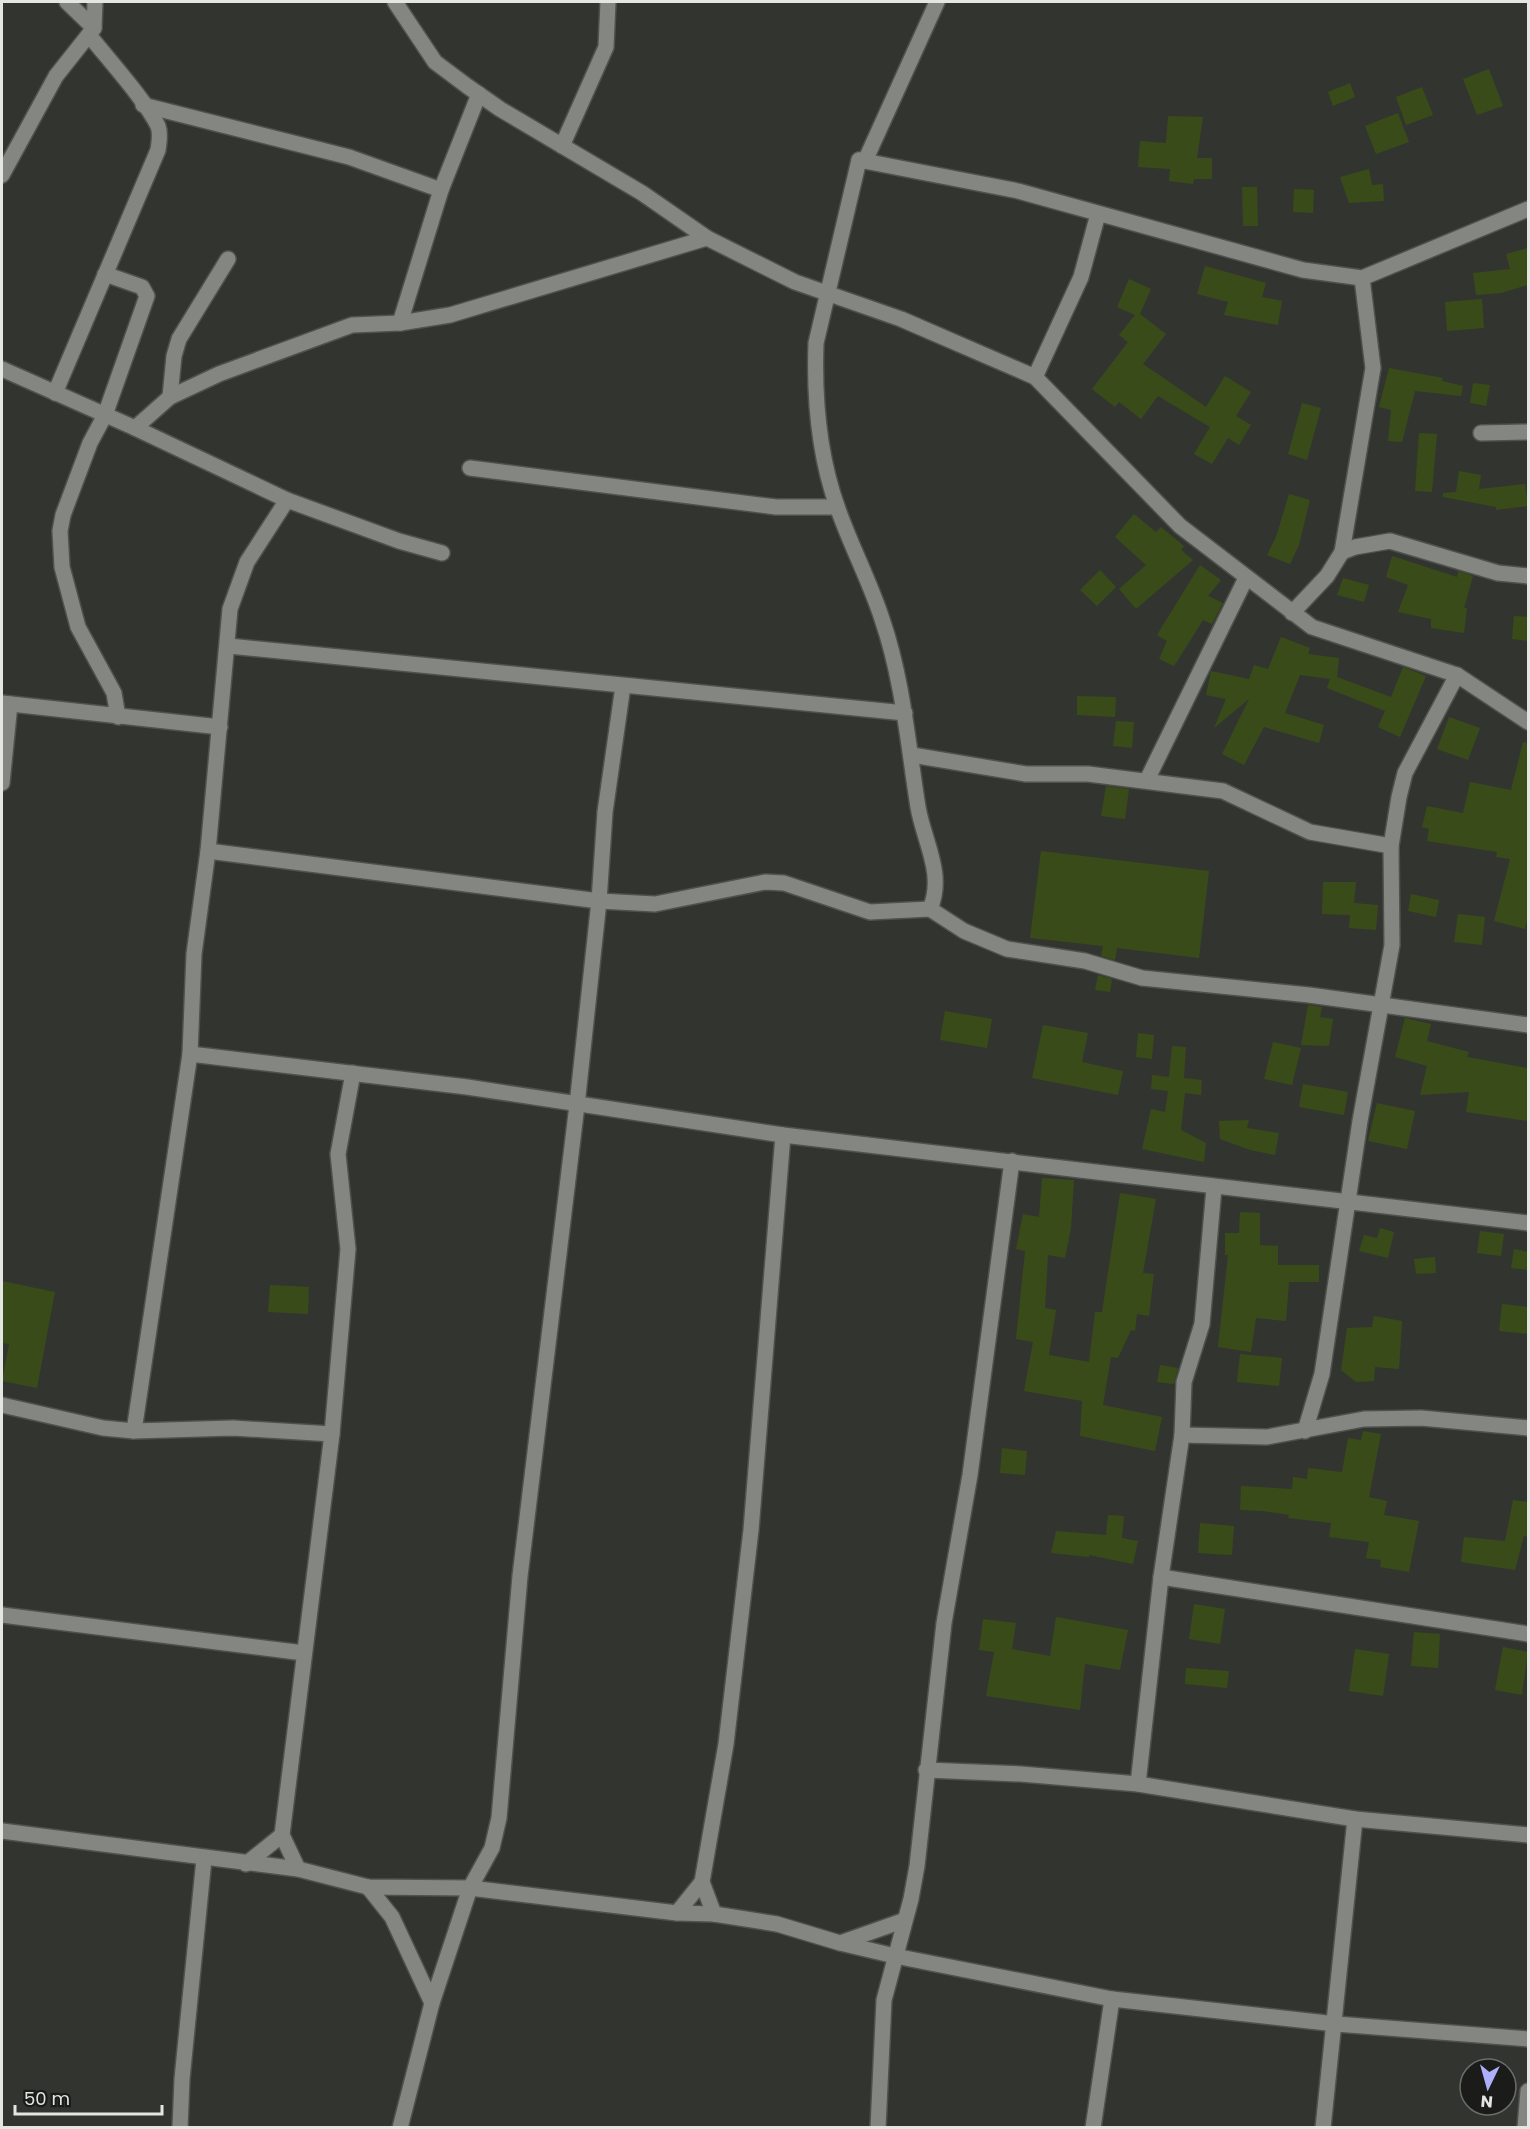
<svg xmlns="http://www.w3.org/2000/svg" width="1530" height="2129" font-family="Poppins,sans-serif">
<rect width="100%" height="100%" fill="#32352f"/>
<g fill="#3a4b1a">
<polygon points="1489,69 1503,106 1477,115 1463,79"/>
<polygon points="1350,83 1355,97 1333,106 1328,92"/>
<polygon points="1422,87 1433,115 1406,125 1396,97"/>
<polygon points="1398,113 1409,142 1376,154 1365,126"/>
<polygon points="1168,116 1203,117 1197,158 1212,158 1212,179 1194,179 1193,184 1169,181 1170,169 1138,167 1140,141 1166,143"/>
<polygon points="1369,169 1372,185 1383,184 1384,201 1349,203 1340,177"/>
<polygon points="1242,187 1257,187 1258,226 1243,226"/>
<polygon points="1294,189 1314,190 1313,213 1293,212"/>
<polygon points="1528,248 1528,285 1501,293 1476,295 1473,273 1510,269 1506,254"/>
<polygon points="1205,266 1266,283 1262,297 1282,301 1278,325 1224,315 1228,302 1197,294"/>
<polygon points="1129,279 1151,289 1140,314 1166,334 1143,364 1206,407 1225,376 1251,392 1236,416 1251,425 1239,445 1228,438 1212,464 1194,454 1210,427 1158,396 1141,419 1119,402 1115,407 1092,389 1128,342 1119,335 1135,315 1117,307"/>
<polygon points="1482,299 1484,328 1447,331 1445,302"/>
<polygon points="1389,368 1443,378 1442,381 1463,386 1461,396 1415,391 1402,442 1388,441 1391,410 1379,407"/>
<polygon points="1473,383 1490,385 1486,406 1470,403"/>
<polygon points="1302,403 1321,408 1307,460 1288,454"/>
<polygon points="1419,433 1437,434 1432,492 1415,491"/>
<polygon points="1459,471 1481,475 1479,489 1525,484 1528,506 1496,510 1496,507 1443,497 1443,493 1456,492"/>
<polygon points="1289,494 1310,500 1299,545 1290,564 1267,555 1276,537"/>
<polygon points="1134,514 1156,532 1161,527 1184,546 1181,550 1193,560 1136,609 1119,589 1146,565 1115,537"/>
<polygon points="1392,556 1457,577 1458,571 1473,576 1464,608 1467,608 1464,633 1431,628 1431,619 1398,612 1408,585 1386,577"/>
<polygon points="1200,565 1221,580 1208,596 1223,603 1212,624 1203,620 1174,666 1159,659 1167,641 1157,635"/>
<polygon points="1100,570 1116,587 1097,606 1080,590"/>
<polygon points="1343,578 1369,585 1364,602 1337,595"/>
<polygon points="1514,616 1528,617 1528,641 1512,639"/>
<polygon points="1281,637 1310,648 1308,654 1339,658 1337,677 1391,697 1403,667 1426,676 1400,737 1378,727 1385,711 1327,688 1330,679 1300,675 1285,713 1324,725 1319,743 1264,727 1244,765 1222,754 1249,699 1214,728 1226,699 1206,695 1211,671 1249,679 1254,665 1268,669"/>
<polygon points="1077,696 1116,697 1115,717 1077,715"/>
<polygon points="1449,717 1480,728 1468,760 1437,749"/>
<polygon points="1116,721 1134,722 1132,748 1113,746"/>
<polygon points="1523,742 1528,743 1528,916 1525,929 1494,921 1510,859 1496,857 1497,852 1427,841 1429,829 1422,827 1427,806 1463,813 1470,782 1511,790"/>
<polygon points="1106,786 1129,789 1125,819 1101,816"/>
<polygon points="1041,851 1209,871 1199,958 1117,948 1115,960 1101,956 1103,946 1030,938"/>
<polygon points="1323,882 1356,882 1354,903 1378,905 1376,930 1349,928 1350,915 1322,914"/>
<polygon points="1411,894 1439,900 1436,917 1408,911"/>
<polygon points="1458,914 1485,917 1482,945 1454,942"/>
<polygon points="1098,975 1112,979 1110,992 1095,990"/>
<polygon points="1308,1005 1322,1007 1320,1017 1333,1019 1329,1046 1301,1045"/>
<polygon points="945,1011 992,1019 987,1048 940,1040"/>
<polygon points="1405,1018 1431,1024 1427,1041 1469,1052 1467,1057 1528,1068 1528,1121 1466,1112 1469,1092 1420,1095 1427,1066 1395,1057"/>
<polygon points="1043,1025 1088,1033 1082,1062 1123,1071 1118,1095 1032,1078"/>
<polygon points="1138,1033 1154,1035 1152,1059 1136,1057"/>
<polygon points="1273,1042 1301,1048 1292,1085 1264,1079"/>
<polygon points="1172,1046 1186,1047 1184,1078 1202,1080 1201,1095 1185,1093 1181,1130 1206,1143 1204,1162 1142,1149 1151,1109 1165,1112 1168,1091 1151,1089 1152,1075 1169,1077"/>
<polygon points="1303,1084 1348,1092 1344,1115 1299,1107"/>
<polygon points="1377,1103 1415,1111 1407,1149 1368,1141"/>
<polygon points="1249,1120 1247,1128 1279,1133 1275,1155 1250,1150 1220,1139 1219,1121"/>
<polygon points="1042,1178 1074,1180 1071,1228 1065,1258 1048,1255 1045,1308 1056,1310 1049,1355 1089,1362 1095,1312 1102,1312 1120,1193 1156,1199 1143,1273 1154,1274 1149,1316 1137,1314 1135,1331 1131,1330 1118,1358 1111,1357 1103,1405 1162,1417 1155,1451 1080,1436 1082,1401 1024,1391 1033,1342 1016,1339 1025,1251 1016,1249 1023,1214 1039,1217"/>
<polygon points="1240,1212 1260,1213 1260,1245 1278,1246 1278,1265 1319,1265 1319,1282 1289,1282 1286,1321 1256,1318 1251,1352 1218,1347 1228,1255 1225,1255 1225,1233 1239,1233"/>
<polygon points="1380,1228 1394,1232 1388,1258 1359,1251 1364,1235 1377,1238"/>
<polygon points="1480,1231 1504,1234 1501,1256 1477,1253"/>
<polygon points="1514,1249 1528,1252 1528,1270 1511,1268"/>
<polygon points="1435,1257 1436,1273 1416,1274 1414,1259"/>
<polygon points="2,1281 55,1292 37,1388 2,1381 9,1344 2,1343"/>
<polygon points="270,1285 309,1287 308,1314 268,1312"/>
<polygon points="1502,1304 1528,1307 1528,1334 1499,1331"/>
<polygon points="1374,1316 1402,1321 1399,1369 1375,1367 1374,1381 1356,1382 1341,1370 1347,1328 1372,1327"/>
<polygon points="1240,1354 1282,1358 1279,1386 1237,1382"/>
<polygon points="1160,1365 1178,1368 1174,1384 1157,1382"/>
<polygon points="1363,1431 1381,1434 1369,1497 1387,1501 1384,1515 1419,1521 1409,1572 1380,1567 1381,1560 1366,1558 1369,1542 1329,1537 1331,1523 1288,1518 1289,1515 1263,1511 1240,1510 1241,1486 1292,1489 1293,1477 1307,1479 1308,1468 1342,1472 1348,1438 1361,1440"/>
<polygon points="1002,1448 1027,1451 1025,1475 1000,1473"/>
<polygon points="1513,1500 1528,1502 1528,1537 1524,1536 1515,1570 1461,1562 1464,1537 1505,1541"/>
<polygon points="1108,1515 1124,1516 1122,1538 1138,1541 1133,1564 1089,1555 1089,1557 1051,1553 1056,1531 1106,1535"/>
<polygon points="1200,1523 1234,1526 1232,1555 1198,1553"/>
<polygon points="1194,1604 1225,1609 1220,1644 1189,1639"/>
<polygon points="1056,1617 1128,1630 1120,1670 1085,1664 1080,1710 986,1696 994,1652 979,1650 983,1619 1016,1623 1012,1649 1050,1656"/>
<polygon points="1414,1632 1440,1634 1438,1668 1411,1666"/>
<polygon points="1503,1647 1528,1652 1522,1695 1495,1690"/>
<polygon points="1355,1649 1389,1654 1383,1696 1349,1691"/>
<polygon points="1186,1668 1229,1671 1227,1688 1185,1684"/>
</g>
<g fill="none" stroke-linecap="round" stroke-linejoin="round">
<g stroke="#4f514c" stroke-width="18">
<g id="minor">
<polyline points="67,2 94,28"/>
<polyline points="395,2 435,62 467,86 500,109 642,193 707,238 795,282 901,319 1035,377 1180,526 1312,627 1457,675 1528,722"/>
<polyline points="143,105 349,157 441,190"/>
<polyline points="562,146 606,47 608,2"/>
<polyline points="859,160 1018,191 1303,270 1362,278 1528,209"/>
<polyline points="2,175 56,76 94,28 95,2"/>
<polyline points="105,274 142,287 147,296 105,415 90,443 63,515 60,531 62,567 78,627 114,693 118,717"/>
<polyline points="400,323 441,190 479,94"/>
<polyline points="2,369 135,428 287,500 399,541 442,553"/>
<polyline points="1035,377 1081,277 1098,214"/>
<path d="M55,393L158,150C159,142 161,134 158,126C146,101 108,59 89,35"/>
<polyline points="170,397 174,356 179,339 228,259"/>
<polyline points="135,428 170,397 219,374 352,325 400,323 450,315 707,238"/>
<polyline points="1481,433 1528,432"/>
<polyline points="470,468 776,507 837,507"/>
<polyline points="1342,552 1355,547 1390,541 1498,573 1528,576"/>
<polyline points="1292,613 1327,576 1342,552 1373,368 1362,278"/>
<polyline points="229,646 905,713"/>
<polyline points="2,703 220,727"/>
<polyline points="912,755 1026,774 1088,774 1223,791 1310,832 1391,846"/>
<polyline points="1147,780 1246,578"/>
<polyline points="2,783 10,704"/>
<polyline points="208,851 599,901 655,904 765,882 784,883 870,912 930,909 964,931 1007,949 1085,961 1142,978 1309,995 1528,1025"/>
<path d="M930,909C945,874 924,842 918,807C908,745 903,680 882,619C870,582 851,546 838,509C819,457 814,398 816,343L859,160L865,161L937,2"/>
<polyline points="190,1054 467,1087 783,1135 1528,1223"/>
<polyline points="2,1405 103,1428 134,1431 233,1428 332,1434"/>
<polyline points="134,1431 190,1054 194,954 208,851 230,609 247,562 287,500"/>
<polyline points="1305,1431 1322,1374 1360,1121 1392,945 1391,846 1399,797 1405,773 1457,675"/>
<polyline points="1182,1435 1267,1437 1364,1419 1421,1418 1528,1428"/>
<polyline points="1161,1577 1528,1634"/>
<polyline points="2,1615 304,1653"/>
<polyline points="926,1770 1021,1774 1138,1784 1355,1819 1528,1835"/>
<polyline points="1138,1784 1161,1577 1182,1435 1184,1382 1202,1324 1214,1188"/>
<polyline points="2,1831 298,1869 368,1887 470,1888 677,1913 714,1914 777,1924 840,1943 895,1956 1112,1999 1336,2024 1528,2039"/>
<polyline points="246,1864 282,1835"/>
<polyline points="298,1869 282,1835 332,1434 348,1249 338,1154 353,1073"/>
<polyline points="368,1887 392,1917 432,2003"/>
<polyline points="677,1913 702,1882"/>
<polyline points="714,1914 702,1882 726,1744 751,1530 783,1135"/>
<polyline points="840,1943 905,1920"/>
<polyline points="180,2128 182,2079 204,1859"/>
<polyline points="400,2128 432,2003 470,1888 492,1848 499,1818 520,1576 577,1105 599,901 605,812 623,686"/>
<polyline points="878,2128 884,2000 911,1899 917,1866 944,1623 970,1475 1012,1161"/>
<polyline points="1093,2128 1112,1999"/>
<polyline points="1323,2128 1355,1819"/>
<polyline points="1525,2128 1528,2091"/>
</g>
</g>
<use href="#minor" stroke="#848781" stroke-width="15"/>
</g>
<rect width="1530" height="2129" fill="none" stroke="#e4e6e2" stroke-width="6"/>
<g transform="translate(1488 2087) rotate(185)"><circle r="28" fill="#1b1c19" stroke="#6b6d69" stroke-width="1.5"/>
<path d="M0-4.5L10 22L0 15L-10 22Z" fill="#afaefa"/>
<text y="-9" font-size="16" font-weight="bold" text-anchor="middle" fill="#e4e6e2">N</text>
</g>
<path d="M15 2105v9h147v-9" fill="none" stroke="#e4e6e2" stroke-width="3"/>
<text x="24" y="2105" font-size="18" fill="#e4e6e2" stroke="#1b1c19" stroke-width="4.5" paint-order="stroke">50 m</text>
</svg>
